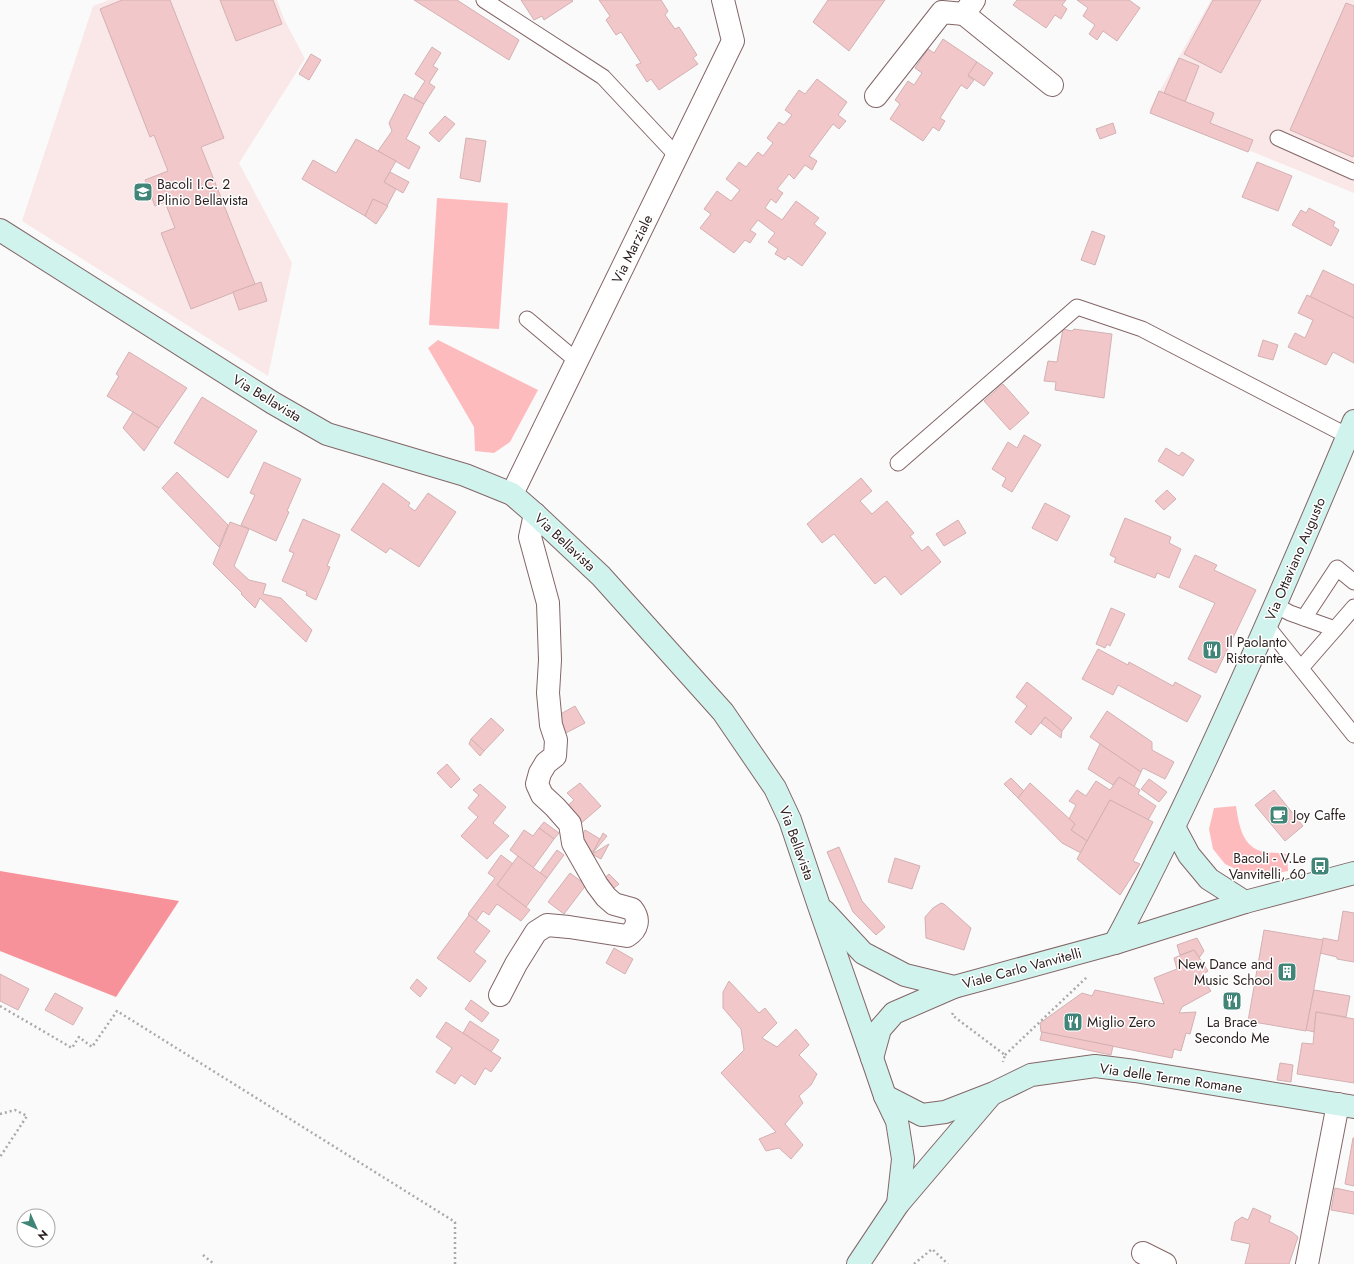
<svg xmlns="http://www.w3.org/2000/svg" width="1354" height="1264" font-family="Jost,sans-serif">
<rect width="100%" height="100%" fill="#fafafa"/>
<g fill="#fae8e9">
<polygon points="109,0 277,0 284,19 305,59 239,163 292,263 268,376 22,221 93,6"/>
<polygon points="1211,0 1354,0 1354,193 1149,110"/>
</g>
<g fill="#febbbe">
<polygon points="437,198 508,203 499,329 429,325"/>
<polygon points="438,340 538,390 510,442 494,453 475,451 474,427 428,348"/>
<path d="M1236,806C1239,825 1242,848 1265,852C1272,853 1280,853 1287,854L1288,871L1265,875L1242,872L1225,864L1213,849L1209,829L1214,808Z"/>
</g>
<polygon fill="#f8929a" points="0,871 179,901 116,997 0,951"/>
<g fill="#f2c7c9" stroke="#d3b1b3">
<polygon points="122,0 170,0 224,138 201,147 255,284 191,309 161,233 175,228 165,202 155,206 145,180 168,171 154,135 150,137 100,9"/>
<polygon points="220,0 273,0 282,24 236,41"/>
<polygon points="414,0 457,0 519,40 509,60"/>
<polygon points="521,0 572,0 573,1 544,20 542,16 534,20"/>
<polygon points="599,0 661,0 668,11 665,15 675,29 679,27 697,55 693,58 698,64 659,90 651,79 647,82 636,65 641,63 621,32 616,35 606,20 610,16"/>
<polygon points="828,0 885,0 849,51 813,22"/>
<polygon points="1017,0 1066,0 1062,5 1067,9 1061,19 1055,15 1046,28 1013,5"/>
<polygon points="1077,0 1129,0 1140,8 1117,41 1103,31 1097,40 1089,34 1095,25 1083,16 1088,8"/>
<polygon points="1213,0 1261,0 1221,73 1184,54"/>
<polygon points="1346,3 1354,6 1354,154 1353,157 1290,130"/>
<polygon points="943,39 977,62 968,76 974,80 967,89 961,85 940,118 945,121 939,131 933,127 923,141 890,119 900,104 895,100 908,81 914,85 922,73 915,68 928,49 934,53"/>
<polygon points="432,47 441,53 433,66 438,69 429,83 435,87 424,104 414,98 425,81 415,74"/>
<polygon points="311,54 321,60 309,80 299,74"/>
<polygon points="1179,58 1199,66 1185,102 1164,93"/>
<polygon points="977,62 993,73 984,86 968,75"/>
<polygon points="817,79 847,102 838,115 846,121 839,129 833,124 809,156 817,161 812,170 805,165 794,179 789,174 777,189 783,193 776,203 771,199 765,208 782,220 796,201 819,218 814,224 826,233 802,266 788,256 785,260 775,254 778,249 768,242 775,233 758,220 750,230 756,234 750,243 745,240 734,253 700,228 711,214 704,209 717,191 731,201 740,190 726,179 739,162 746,167 758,152 763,156 773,143 767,138 779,122 784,125 792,115 785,110 799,90 805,94"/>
<polygon points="1159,91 1214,113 1210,123 1253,140 1248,152 1150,113"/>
<polygon points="404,94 424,104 406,139 420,147 409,169 378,151 392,131 389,123"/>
<polygon points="445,116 455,124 439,142 429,133"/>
<polygon points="1113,123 1116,133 1100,139 1096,129"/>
<polygon points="466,138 486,141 480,182 460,178"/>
<polygon points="356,139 396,161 384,182 396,189 387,206 373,199 365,216 302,179 313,160 336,173"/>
<polygon points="1257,162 1292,176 1278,211 1242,197"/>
<polygon points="390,172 409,182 403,193 384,182"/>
<polygon points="373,199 388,206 376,224 365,216"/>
<polygon points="1309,208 1335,222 1333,226 1339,230 1331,246 1292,225 1301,210 1306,213"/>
<polygon points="1092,231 1105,236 1095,265 1081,260"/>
<polygon points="1323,270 1354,285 1354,318 1310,297"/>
<polygon points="261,282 267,301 239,310 233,292"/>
<polygon points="1307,295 1354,318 1354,363 1333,352 1326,365 1288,347 1295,333 1305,338 1313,320 1298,313"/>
<polygon points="1063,329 1072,331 1074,329 1112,334 1104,398 1055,390 1056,382 1044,381 1048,361 1057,362"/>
<polygon points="1263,340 1278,345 1273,360 1258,356"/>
<polygon points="129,352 187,388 159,428 107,396 119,376 116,374"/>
<polygon points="1003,384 1029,413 1010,430 984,401"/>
<polygon points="202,397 257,431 228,478 174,443"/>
<polygon points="133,412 159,428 144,451 123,428"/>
<polygon points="1024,435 1041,445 1012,492 1002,486 1006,478 992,469 1008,442 1017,448"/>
<polygon points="1166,448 1179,456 1182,452 1194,460 1183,476 1158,461"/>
<polygon points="264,462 301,479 287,511 289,512 276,541 241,525 255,495 250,493"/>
<polygon points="177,472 228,525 219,547 162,488"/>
<polygon points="861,478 872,491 860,501 872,514 887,501 914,533 910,536 922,551 928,546 941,562 901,595 885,576 875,584 834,534 822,543 807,524"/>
<polygon points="383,483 410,503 408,506 415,511 428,493 456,512 419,567 390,548 386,553 351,530"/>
<polygon points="1167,490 1176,499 1164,510 1155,501"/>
<polygon points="1045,503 1070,516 1057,541 1032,528"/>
<polygon points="1125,518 1171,537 1169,543 1181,549 1169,578 1157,573 1155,578 1114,562 1116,558 1110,555"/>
<polygon points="303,519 340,535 327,566 330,567 316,600 306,595 307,592 282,581 294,553 289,551"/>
<polygon points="958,520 966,533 944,546 936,534"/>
<polygon points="230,522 249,529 234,566 249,580 266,584 263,594 281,598 312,630 306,642 260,598 255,608 241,594 242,593 213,564"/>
<polygon points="1195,555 1217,565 1214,570 1256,590 1216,673 1188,659 1215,603 1179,587"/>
<polygon points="1111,608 1125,614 1110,646 1107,644 1105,648 1096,644"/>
<polygon points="1098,649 1128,665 1129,662 1173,686 1175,682 1201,696 1187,722 1118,685 1113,695 1082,679"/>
<polygon points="1027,682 1072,718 1062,731 1045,717 1031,735 1015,722 1027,706 1016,697"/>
<polygon points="575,706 585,723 564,734 555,717"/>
<polygon points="1107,711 1152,742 1152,750 1174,762 1165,779 1143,768 1141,772 1090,737"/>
<polygon points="1045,717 1062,731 1061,738 1041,723"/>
<polygon points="491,718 504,730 484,751 471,739"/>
<polygon points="471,739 484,751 480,756 469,744"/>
<polygon points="1100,744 1141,772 1134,787 1119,777 1113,785 1088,769"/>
<polygon points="447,764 460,779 451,788 437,773"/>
<polygon points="1119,777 1140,790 1138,794 1156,806 1148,820 1110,800 1087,841 1071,830 1075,824 1069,819 1076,805 1069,801 1077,790 1086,796 1096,781 1110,790"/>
<polygon points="1011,778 1024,791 1018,798 1004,784"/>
<polygon points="1149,779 1167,792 1159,802 1141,789"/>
<polygon points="580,783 601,806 579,825 565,808 574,800 567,793"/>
<polygon points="1030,783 1075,824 1071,830 1087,841 1081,853 1062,843 1018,798"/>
<polygon points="480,784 506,807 493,823 509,836 487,859 461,836 478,817 468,808 479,795 473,790"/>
<polygon points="1274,790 1303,826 1285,841 1255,805"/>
<polygon points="1110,800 1153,822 1133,861 1140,864 1120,895 1077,859"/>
<polygon points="544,822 559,833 554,839 539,828"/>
<polygon points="539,828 554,839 533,868 510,850 524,830 533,836"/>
<polygon points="585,830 600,839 593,852 577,842"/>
<polygon points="603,833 607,836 592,854 600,839"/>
<polygon points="609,844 601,859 592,854"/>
<polygon points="839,847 862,901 885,927 876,935 853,912 827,852"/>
<polygon points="557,850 564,855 547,878 540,873"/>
<polygon points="501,855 513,864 497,885 530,910 521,921 497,904 489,915 483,911 476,921 468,914 495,878 488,873"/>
<polygon points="518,856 547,878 526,907 497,885"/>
<polygon points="895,858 920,866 912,889 888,882"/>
<polygon points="570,873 586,885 564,914 548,902"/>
<polygon points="609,874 619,884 609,892 600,882"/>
<polygon points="941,903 944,904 971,928 964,950 926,938 925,917 933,908"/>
<polygon points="1343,911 1354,913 1354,962 1337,959 1337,957 1320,953 1323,938 1338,941"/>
<polygon points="469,915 490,931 474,952 486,961 470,982 437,958"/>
<polygon points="1264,930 1323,940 1306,1031 1248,1021"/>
<polygon points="1197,938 1204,951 1199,958 1194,950 1180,955 1177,945"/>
<polygon points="614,948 633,959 625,974 606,963"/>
<polygon points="1194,950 1208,971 1201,976 1211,991 1182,1007 1179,1013 1196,1012 1190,1034 1186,1033 1181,1051 1174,1049 1172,1058 1041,1032 1040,1023 1082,993 1092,996 1095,990 1164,1004 1154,978 1177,969 1174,958"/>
<polygon points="0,974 29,989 18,1010 0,1001"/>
<polygon points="417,979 427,988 420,997 410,988"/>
<polygon points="729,981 759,1013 765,1008 777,1023 762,1038 777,1047 796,1029 809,1045 799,1055 817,1074 811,1085 799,1096 803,1103 785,1124 803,1145 791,1159 779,1148 766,1151 759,1139 776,1132 721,1073 744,1050 741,1029 723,1008 723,992"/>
<polygon points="1314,990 1350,996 1346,1017 1316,1012 1314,1032 1306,1030"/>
<polygon points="55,993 83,1008 73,1025 45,1010"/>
<polygon points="471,1000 489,1013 482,1022 465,1009"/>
<polygon points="1316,1012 1354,1019 1354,1083 1297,1074 1302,1043 1313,1044"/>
<polygon points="470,1021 499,1040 491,1052 463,1033"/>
<polygon points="446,1022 501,1058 491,1072 485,1068 475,1085 461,1075 455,1084 436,1072 452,1048 436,1037"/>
<polygon points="1042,1032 1113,1046 1111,1055 1040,1040"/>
<polygon points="1280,1063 1293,1065 1291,1082 1277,1080"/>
<polygon points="1353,1138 1354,1138 1354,1186 1345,1184"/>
<polygon points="1335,1188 1354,1192 1354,1214 1331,1210"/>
<polygon points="1253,1208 1271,1216 1269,1222 1292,1232 1298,1237 1289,1264 1245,1264 1250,1244 1231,1240 1235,1222 1242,1217 1248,1220"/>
</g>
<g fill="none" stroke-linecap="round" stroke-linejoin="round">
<g stroke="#846667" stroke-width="17">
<g id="lane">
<polyline points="484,0 603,77 677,156"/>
<polyline points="1278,138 1354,172"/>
<polyline points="527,319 577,361"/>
<polyline points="898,463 1077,307 1142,329 1348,436"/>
<polyline points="1275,605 1290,613 1335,629 1301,668"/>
<polyline points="1304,618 1337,568 1354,582"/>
<polyline points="1266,625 1354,735"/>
<polyline points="1335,629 1354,607"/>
</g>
</g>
<g stroke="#846667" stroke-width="24">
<g id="street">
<polyline points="974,0 964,14 1052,85"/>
<polyline points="876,96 942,12 964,14"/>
<polyline points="512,494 733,41 723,0"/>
<path d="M500,995L516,964L536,932L547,925L569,927L627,936C638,929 640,919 632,909L614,904L606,897L597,885L573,843L570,824L555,807L542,795L537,784L540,773L546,763L555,756L556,740L551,725L548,693L550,660L548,603L530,537L535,514"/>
<polyline points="1143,1253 1165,1264"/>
<polyline points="1307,1264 1338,1104"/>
</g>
</g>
<g stroke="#846667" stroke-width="24">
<g id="secondary">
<polyline points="0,230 273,403 327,434 465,475 512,494 535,514 601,576 723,712 775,788 790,820 819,906 872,1058 885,1096 897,1121 903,1159 898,1204"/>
<polyline points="1174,827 1189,855 1209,879 1245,902"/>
<polyline points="824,911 863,953 905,975 954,987 1115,943 1245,902 1354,873"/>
<path d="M1115,943C1148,882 1177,821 1206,759C1258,647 1306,535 1354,421"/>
<polyline points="872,1058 880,1029 894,1013 954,987"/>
<polyline points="885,1096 922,1115 945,1112 994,1093 1031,1075 1095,1066 1135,1071 1354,1107"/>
<polyline points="858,1264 898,1204 990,1096"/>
</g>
</g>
<g stroke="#aca8a8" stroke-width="2.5" stroke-dasharray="2 3" stroke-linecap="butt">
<polyline points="0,1006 72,1048 79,1037 92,1047 117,1011 455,1222 455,1264"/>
<polyline points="953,1013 952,1015 1005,1055 1003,1062"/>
<polyline points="1005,1055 1087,977"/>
<polyline points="0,1114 15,1110 27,1116 0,1157"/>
<polyline points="203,1255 214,1264"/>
<polyline points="914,1264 932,1249 948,1264"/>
</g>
<use href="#lane" stroke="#fff" stroke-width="15"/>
<use href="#street" stroke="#fff" stroke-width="22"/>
<use href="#secondary" stroke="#d1f3ed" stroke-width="22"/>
</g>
<defs>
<g id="school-square" transform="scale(1)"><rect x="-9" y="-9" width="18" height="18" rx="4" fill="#418578" stroke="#fff"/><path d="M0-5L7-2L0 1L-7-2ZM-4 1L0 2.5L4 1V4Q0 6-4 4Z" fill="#fff"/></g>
<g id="restaurant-square" transform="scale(1)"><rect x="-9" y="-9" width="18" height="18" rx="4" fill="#418578" stroke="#fff"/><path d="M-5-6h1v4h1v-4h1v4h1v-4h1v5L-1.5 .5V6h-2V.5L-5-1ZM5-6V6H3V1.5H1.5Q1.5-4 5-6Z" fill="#fff"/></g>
<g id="cafe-square" transform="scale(1)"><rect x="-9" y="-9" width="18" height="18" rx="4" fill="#418578" stroke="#fff"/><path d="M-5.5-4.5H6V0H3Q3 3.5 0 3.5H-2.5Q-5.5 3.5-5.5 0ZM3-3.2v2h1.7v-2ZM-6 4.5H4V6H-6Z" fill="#fff"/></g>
<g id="bus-square" transform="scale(1)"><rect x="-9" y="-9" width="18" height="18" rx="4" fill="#418578" stroke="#fff"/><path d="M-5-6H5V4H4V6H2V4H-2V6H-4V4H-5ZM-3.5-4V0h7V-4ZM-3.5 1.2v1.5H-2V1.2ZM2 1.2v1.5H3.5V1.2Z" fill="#fff"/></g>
<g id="building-square" transform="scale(1)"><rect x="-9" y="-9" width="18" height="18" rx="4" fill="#418578" stroke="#fff"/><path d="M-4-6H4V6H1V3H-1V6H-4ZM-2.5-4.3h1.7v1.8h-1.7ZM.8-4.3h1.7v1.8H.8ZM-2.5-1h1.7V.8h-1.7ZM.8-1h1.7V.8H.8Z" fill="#fff"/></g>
</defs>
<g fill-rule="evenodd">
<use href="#school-square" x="143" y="192"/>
<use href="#restaurant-square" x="1212" y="650"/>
<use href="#cafe-square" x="1279" y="815"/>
<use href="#bus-square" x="1320" y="866"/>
<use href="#building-square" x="1287" y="972"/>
<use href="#restaurant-square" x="1232" y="1001"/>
<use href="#restaurant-square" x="1073" y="1022"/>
</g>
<g text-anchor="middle" stroke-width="3" stroke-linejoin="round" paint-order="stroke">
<g font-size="14" fill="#2b1e1f" stroke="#fff" text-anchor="start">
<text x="157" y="189">Bacoli I.C. 2<tspan x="157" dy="16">Plinio Bellavista</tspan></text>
<text x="1226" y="647">Il Paolanto<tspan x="1226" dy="16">Ristorante</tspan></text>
<text x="1293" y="820">Joy Caffe</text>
<text x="1306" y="863" text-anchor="end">Bacoli - V.Le<tspan x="1306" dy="16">Vanvitelli, 60</tspan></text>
<text x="1273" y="969" text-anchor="end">New Dance and<tspan x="1273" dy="16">Music School</tspan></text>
<text x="1087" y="1027">Miglio Zero</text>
<text x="1232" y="1027" text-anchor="middle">La Brace<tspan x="1232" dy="16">Secondo Me</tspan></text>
</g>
<g font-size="14" fill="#2b1e1f" stroke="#fff">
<text transform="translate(632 249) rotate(-64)" y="5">Via Marziale</text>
<text transform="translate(267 398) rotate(31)" y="5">Via Bellavista</text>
<text transform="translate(565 542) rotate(43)" y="5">Via Bellavista</text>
<text transform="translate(1295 559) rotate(-67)" y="5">Via Ottaviano Augusto</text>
<text transform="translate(797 843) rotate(70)" y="5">Via Bellavista</text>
<text transform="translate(1022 968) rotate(-15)" y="5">Viale Carlo Vanvitelli</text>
<text transform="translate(1171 1078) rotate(8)" y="5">Via delle Terme Romane</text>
</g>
</g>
<g transform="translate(36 1228) rotate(135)"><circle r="19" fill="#ffffff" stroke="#aaa5a5"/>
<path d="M0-3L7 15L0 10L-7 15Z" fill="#418578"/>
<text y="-6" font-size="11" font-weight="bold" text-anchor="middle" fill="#2b1e1f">N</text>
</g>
</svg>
